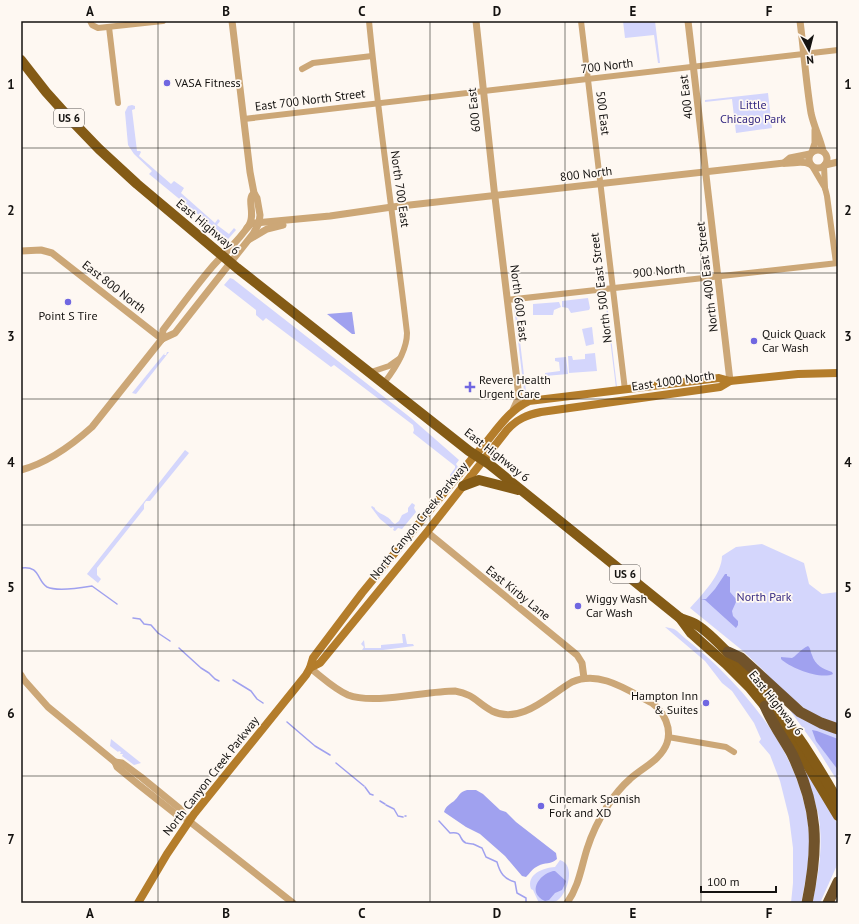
<svg xmlns="http://www.w3.org/2000/svg" width="859" height="924" font-family="'PT Sans',sans-serif">
<rect width="100%" height="100%" fill="#fef8f2"/>
<g fill="#d4d6fc">
<polygon points="623,21 655,21 660,63 658,63 654,35 625,38"/>
<polygon points="768,93 772,128 736,133 732,99 705,102 705,100"/>
<polygon points="132,105 135,106 135,109 132,110 137,151 140,151 141,152 139,156 171,184 174,181 184,188 181,193 215,223 218,219 220,221 217,225 229,234 234,228 236,230 229,238 228,239 149,174 152,171 134,154 128,145 125,112 128,106"/>
<polygon points="230,278 233,279 411,418 459,460 456,464 458,467 450,478 450,475 455,468 455,466 413,433 414,430 413,425 334,365 331,367 266,318 263,321 256,315 256,310 224,285"/>
<polygon points="606,296 617,387 616,388 606,306 601,306 600,297"/>
<polygon points="588,298 590,308 589,310 571,313 568,308 562,307 562,301"/>
<polygon points="559,302 561,307 554,310 553,315 533,315 533,304"/>
<polygon points="521,306 522,315 517,316 526,392 530,392 531,395 528,393 526,394 524,391 514,307"/>
<polygon points="592,327 594,344 586,346 582,329"/>
<polygon points="167,352 169,352 136,394 132,393 163,355 165,353 164,355 166,355"/>
<polygon points="595,353 597,371 569,373 568,356 572,356 573,360 585,359 585,354"/>
<polygon points="566,357 568,374 545,376 545,373 560,371 559,362 555,361 555,358"/>
<polygon points="185,450 189,453 150,501 146,501 144,504 144,509 97,568 97,575 101,579 98,583 87,574"/>
<path d="M412,503L415,505L414,508L416,512L402,529L398,528L395,531L393,530L394,528L393,527L391,528L380,519L371,507L372,506L375,508V509C378,513 383,514 387,517C391,519 391,522 395,524L399,521L402,515L408,512V508Z"/>
<path d="M762,544L804,563L809,584L822,594L838,592V725L810,713L774,683L765,672L743,651L690,608C702,595 722,574 722,556L736,547Z"/>
<path d="M665,627C668,628 672,628 674,629C678,631 682,636 686,639C697,648 708,657 718,667C764,712 804,767 809,834C810,857 806,880 801,903H791L793,883V848L789,817L780,781L770,755L759,742L761,739L754,723L732,691L722,683L705,661Z"/>
<polygon points="402,634 405,634 407,644 413,644 414,646 383,650 362,650 364,647 361,644 364,640 365,648 381,648 381,645 403,643"/>
<polygon points="789,709 838,734 838,782 815,745"/>
<polygon points="111,739 141,763 134,765 122,756 123,754 120,754 121,752 119,751 118,752 110,746"/>
<path d="M804,769H806L838,825V863L820,903H812C819,874 824,843 818,813C814,798 809,783 804,769Z"/>
<path d="M560,860C576,865 568,892 558,900C553,904 545,903 539,903L533,890L531,889C526,874 543,868 555,867Z"/>
</g>
<g fill="#a0a1ef">
<polygon points="352,312 355,334 352,334 327,314"/>
<polygon points="725,574 727,574 727,576 730,577 730,592 736,599 736,602 732,611 733,616 738,621 738,625 736,628 705,600 701,599 706,599 715,589"/>
<path d="M808,646C811,649 810,651 812,655C815,665 823,669 832,672L833,674C821,680 790,668 781,659V657C784,657 789,658 792,658C795,657 801,649 808,646Z"/>
<polygon points="812,730 817,731 838,739 838,770 816,741"/>
<path d="M467,790H476L483,794L500,810L506,812L516,822L556,853L557,859C551,865 545,862 538,866C533,868 530,873 526,877L522,876L505,856L480,834L466,827L444,812C446,805 451,804 455,800C461,794 458,793 467,790Z"/>
<path d="M553,871H555L566,881L565,884L562,890L555,893L549,900L545,901C527,893 538,875 553,871Z"/>
</g>
<g fill="none" stroke-linecap="round" stroke-linejoin="round">
<g stroke="#a0a1ef" stroke-width="1.5">
<path d="M21,568C40,565 37,581 47,587C58,592 80,588 92,586L117,604"/>
<polyline points="133,618 140,619 144,624 151,625 158,633 170,641"/>
<polyline points="179,648 201,668 209,673 215,679 219,681"/>
<polyline points="233,680 251,691 257,699 263,703"/>
<polyline points="287,722 315,746 330,755"/>
<polyline points="336,763 364,786"/>
<polyline points="365,787 370,794 373,795"/>
<polyline points="380,801 385,804"/>
<polyline points="386,805 394,809 398,816 403,817"/>
<polyline points="405,816 406,816"/>
<path d="M439,821L450,833C464,831 458,840 466,843C466,843 472,844 473,844C476,845 479,847 482,848L486,857L497,862C500,873 504,879 515,882L517,893L526,898V903"/>
</g>
<g stroke="#cca777" stroke-width="6">
<polyline points="90,21 92,25 98,28 163,21"/>
<path d="M369,21C379,125 395,229 407,333C407,350 395,369 384,383"/>
<polyline points="581,21 625,390"/>
<polyline points="109,27 118,103"/>
<polyline points="302,69 313,63 372,56"/>
<polyline points="244,119 838,50"/>
<polyline points="812,166 825,188 827,196 836,263"/>
<polyline points="824,166 825,188"/>
<polyline points="507,300 838,263"/>
<polyline points="371,372 389,366 399,359"/>
<polyline points="668,737 726,747 734,752"/>
</g>
<g stroke="#cca777" stroke-width="7">
<polyline points="476,21 494,189 519,397 513,410"/>
<polyline points="688,21 730,381"/>
<path d="M800,21C804,52 806,83 811,113C814,127 820,138 823,151"/>
<circle cx="818" cy="159" r="9"/>
<polyline points="812,152 815,143 815,130"/>
<polyline points="784,163 790,158 810,154"/>
<polyline points="825,165 838,162"/>
<path d="M247,228L251,224L255,223L330,216L392,207L784,163C793,164 801,160 810,164"/>
<polyline points="250,239 267,229 283,225"/>
<polyline points="21,251 41,250 52,253 162,339"/>
<path d="M162,339L163,330C179,309 195,287 212,267C224,253 239,241 249,225C256,214 246,199 254,193"/>
<path d="M21,470C47,463 72,445 92,427L162,339L175,333L253,234L259,223L260,215L257,198L254,193L250,172L232,21"/>
<polyline points="427,532 577,655 582,663 584,678"/>
<path d="M310,668C322,677 334,689 348,695C374,705 425,691 455,691C474,694 477,703 492,711C521,725 548,696 572,682C600,670 627,690 652,703C664,712 672,728 667,743C661,760 642,768 630,779C622,786 614,796 608,805C599,819 592,833 587,849C581,868 579,886 567,903"/>
<polyline points="21,675 24,680 48,707 115,762 117,767 139,785 177,815 187,819"/>
<polyline points="115,762 122,763 141,777 179,808 189,821 293,903"/>
</g>
<g stroke="#b47d2b" stroke-width="8">
<path d="M310,668L320,663L427,532L507,430C517,419 527,415 541,412L720,387L730,381"/>
<path d="M138,903L167,854L194,814L306,675L310,668L313,658L362,593L475,455C493,437 505,412 529,401L719,378L730,381L798,374L838,373"/>
</g>
<g stroke="#845b16" stroke-width="10">
<polyline points="21,60 46,92 73,122 99,149 137,184 237,268 469,451 489,464 680,618 691,633 726,664 750,688 773,716 796,746 838,816"/>
<polyline points="463,486 479,480 518,490"/>
<path d="M680,618C685,620 692,621 697,625C709,632 724,649 735,660C777,703 808,748 838,801"/>
</g>
<g stroke="#71532b" stroke-width="11">
<polyline points="728,652 741,658 800,712 821,723 838,729"/>
<path d="M765,706C772,723 783,738 792,754C818,808 819,845 807,903"/>
<polyline points="828,903 838,882"/>
</g>
</g>
<path fill="none" stroke="#141210" stroke-width="1" stroke-opacity="0.55" d="M158,21V903M294,21V903M430,21V903M565,21V903M701,21V903M21,148H838M21,273H838M21,399H838M21,525H838M21,651H838M21,776H838"/>
<g fill="#7067e1" stroke="#fef8f2" stroke-width="1.5">
<circle cx="167" cy="83" r="4"/>
<circle cx="68" cy="302" r="4"/>
<circle cx="754" cy="341" r="4"/>
<path d="M468 381h4v4h4v4h-4v4h-4v-4h-4v-4h4z"/>
<circle cx="578" cy="606" r="4"/>
<circle cx="706" cy="703" r="4"/>
<circle cx="541" cy="806" r="4"/>
</g>
<g text-anchor="middle" stroke-width="3.5" stroke-linejoin="round" paint-order="stroke">
<g fill="#fef8f2" stroke="#5a5754" stroke-width="1">
<rect x="54" y="109" width="30" height="18" rx="3"/>
<rect x="610" y="565" width="30" height="18" rx="3"/>
</g>
<g font-size="11" font-weight="bold" fill="#141210">
<text x="69" y="122">US 6</text>
<text x="625" y="578">US 6</text>
</g>
<g font-size="12" fill="#141210" stroke="#fef8f2">
<text transform="translate(607 66) rotate(-7)" y="4">700 North</text>
<text transform="translate(686 97) rotate(-97)" y="4">400 East</text>
<text transform="translate(310 100) rotate(-7)" y="4">East 700 North Street</text>
<text transform="translate(474 110) rotate(-96)" y="4">600 East</text>
<text transform="translate(603 113) rotate(83)" y="4">500 East</text>
<text transform="translate(586 174) rotate(-7)" y="4">800 North</text>
<text transform="translate(400 189) rotate(82)" y="4">North 700 East</text>
<text transform="translate(208 227) rotate(40)" y="4">East Highway 6</text>
<text transform="translate(659 271) rotate(-6)" y="4">900 North</text>
<text transform="translate(707 277) rotate(-97)" y="4">North 400 East Street</text>
<text transform="translate(114 287) rotate(38)" y="4">East 800 North</text>
<text transform="translate(601 288) rotate(-97)" y="4">North 500 East Street</text>
<text transform="translate(519 303) rotate(83)" y="4">North 600 East</text>
<text transform="translate(673 381) rotate(-8)" y="4">East 1000 North</text>
<text transform="translate(497 455) rotate(38)" y="4">East Highway 6</text>
<text transform="translate(419 521) rotate(-51)" y="4">North Canyon Creek Parkway</text>
<text transform="translate(518 593) rotate(39)" y="4">East Kirby Lane</text>
<text transform="translate(776 703) rotate(51)" y="4">East Highway 6</text>
<text transform="translate(211 776) rotate(-52)" y="4">North Canyon Creek Parkway</text>
</g>
<g font-size="12" fill="#141210" stroke="#fef8f2" text-anchor="start">
<text x="175" y="87">VASA Fitness</text>
<text x="68" y="320" text-anchor="middle">Point S Tire</text>
<text x="762" y="338">Quick Quack<tspan x="762" dy="14">Car Wash</tspan></text>
<text x="479" y="384">Revere Health<tspan x="479" dy="14">Urgent Care</tspan></text>
<text x="586" y="603">Wiggy Wash<tspan x="586" dy="14">Car Wash</tspan></text>
<text x="698" y="700" text-anchor="end">Hampton Inn<tspan x="698" dy="14">&amp; Suites</tspan></text>
<text x="549" y="803">Cinemark Spanish<tspan x="549" dy="14">Fork and XD</tspan></text>
</g>
<g font-size="12" fill="#352982" stroke="#fef8f2">
<text x="753" y="109">Little<tspan x="753" dy="14">Chicago Park</tspan></text>
<text x="764" y="601">North Park</text>
</g>
</g>
<rect width="859" height="924" fill="none" stroke="#fef8f2" stroke-width="44"/>
<g transform="translate(809 50) rotate(173)" stroke="#fef8f2" stroke-width="3" paint-order="stroke">
<path d="M0-3L7 15L0 10L-7 15Z" fill="#141210"/>
<text y="-6" font-size="11" font-weight="bold" text-anchor="middle" fill="#141210">N</text>
</g>
<path d="M701 886v6h75v-6" fill="none" stroke="#141210" stroke-width="2"/>
<text x="707" y="886" font-size="12" fill="#141210" stroke="#fef8f2" stroke-width="3" paint-order="stroke">100 m</text>
<rect x="22" y="22" width="815" height="880" fill="none" stroke="#141210" stroke-width="1.5"/>
<g font-size="13" text-anchor="middle" font-weight="bold" fill="#141210">
<text x="90" y="16">A</text>
<text x="226" y="16">B</text>
<text x="362" y="16">C</text>
<text x="497" y="16">D</text>
<text x="633" y="16">E</text>
<text x="769" y="16">F</text>
<text x="11" y="89">1</text>
<text x="848" y="89">1</text>
<text x="11" y="215">2</text>
<text x="848" y="215">2</text>
<text x="11" y="341">3</text>
<text x="848" y="341">3</text>
<text x="11" y="467">4</text>
<text x="848" y="467">4</text>
<text x="11" y="592">5</text>
<text x="848" y="592">5</text>
<text x="11" y="718">6</text>
<text x="848" y="718">6</text>
<text x="11" y="844">7</text>
<text x="848" y="844">7</text>
<text x="90" y="918">A</text>
<text x="226" y="918">B</text>
<text x="362" y="918">C</text>
<text x="497" y="918">D</text>
<text x="633" y="918">E</text>
<text x="769" y="918">F</text>
</g>
</svg>
